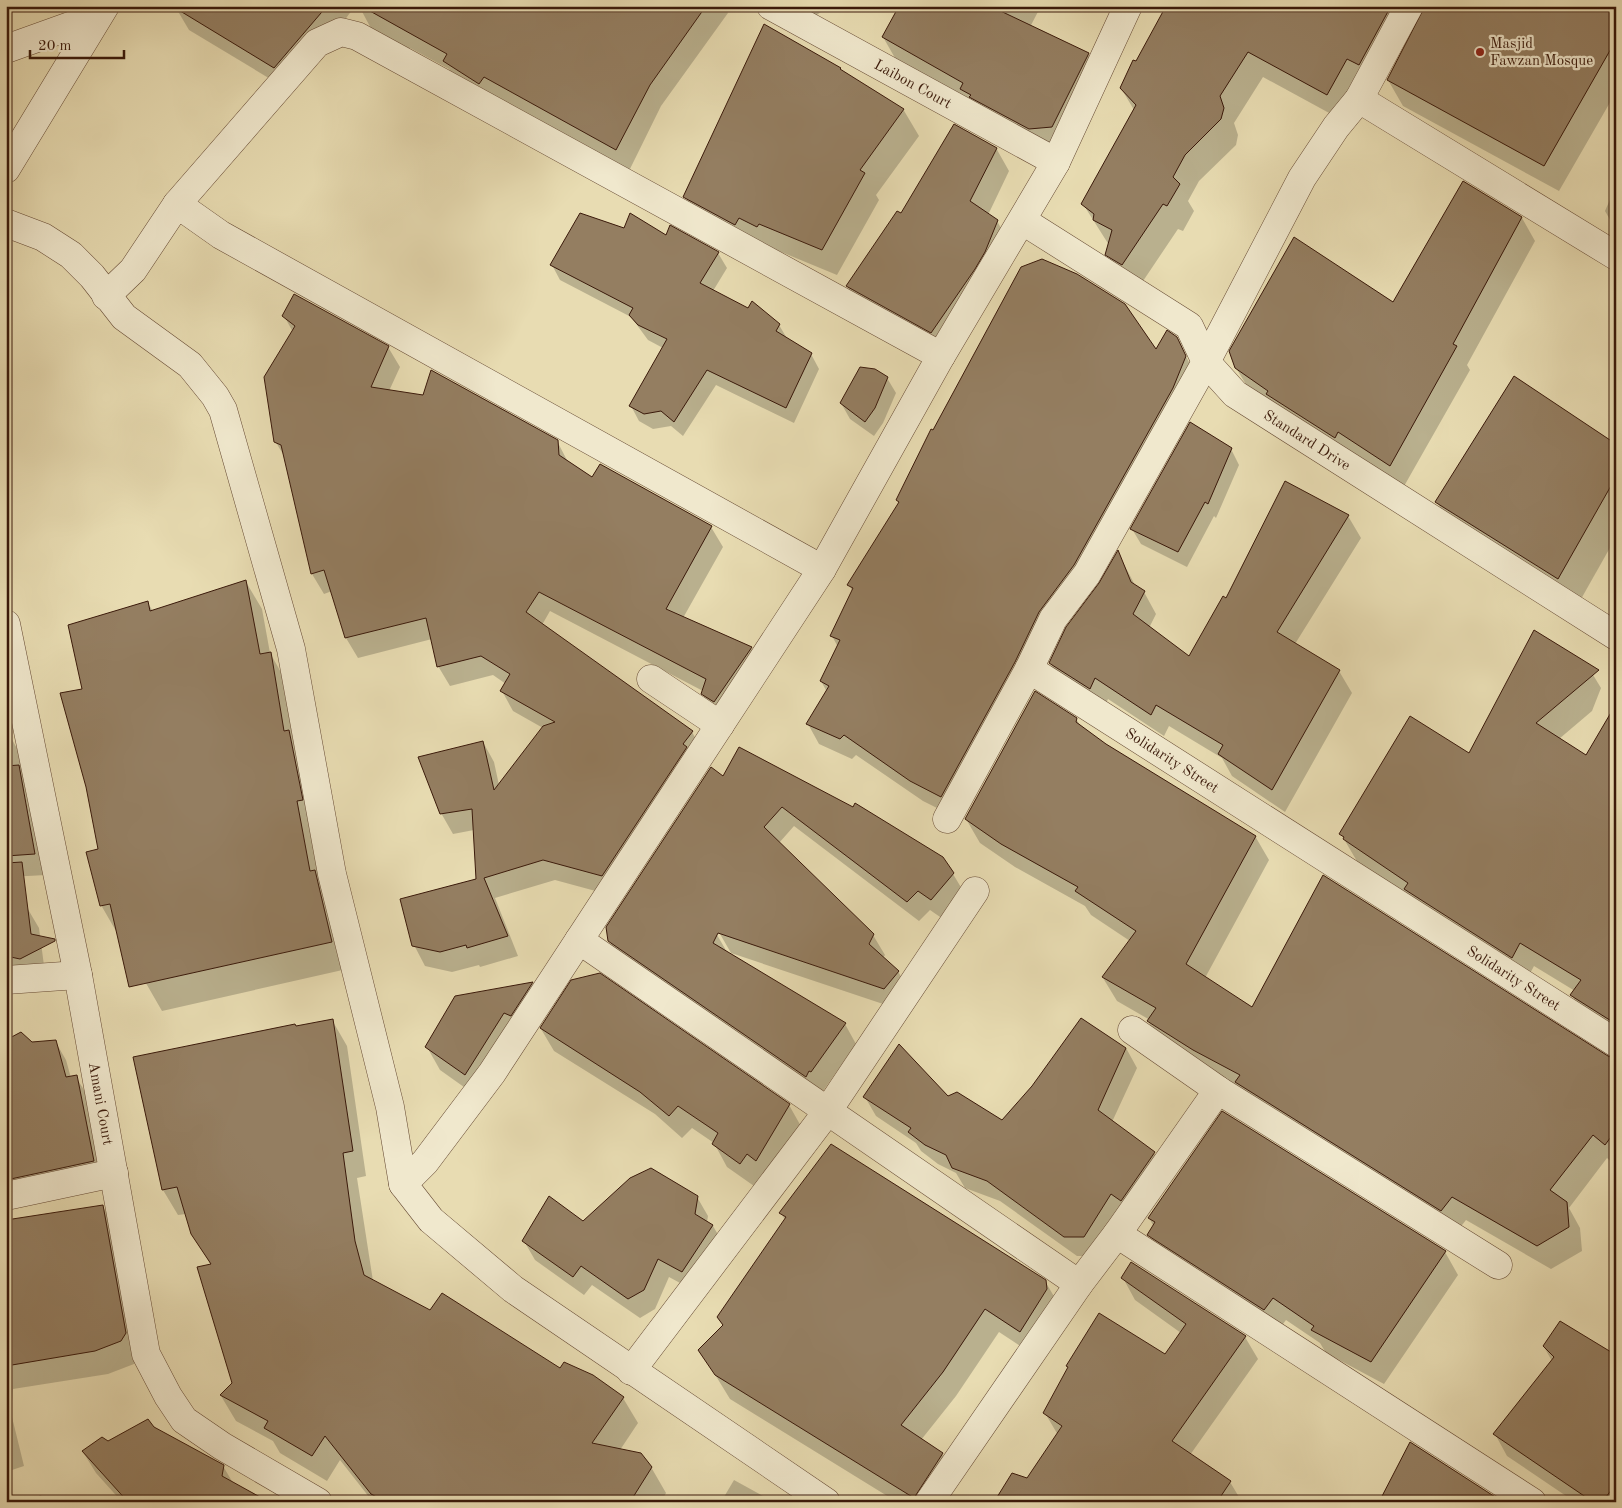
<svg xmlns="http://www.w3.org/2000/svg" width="1622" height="1508" font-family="'Old Standard TT',serif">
<rect width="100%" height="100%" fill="#e8dcb2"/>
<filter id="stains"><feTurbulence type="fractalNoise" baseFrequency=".004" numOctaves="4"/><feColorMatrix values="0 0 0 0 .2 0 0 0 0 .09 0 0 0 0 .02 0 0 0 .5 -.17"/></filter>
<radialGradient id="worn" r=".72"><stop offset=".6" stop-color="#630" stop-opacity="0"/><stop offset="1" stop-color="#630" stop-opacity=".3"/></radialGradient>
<g fill="#0003">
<polygon points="178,6 355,6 322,51 287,89 189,30 176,8"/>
<polygon points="359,6 724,6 728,13 661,106 629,171 457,83 449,69 410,48 406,54 374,34"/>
<polygon points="788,6 828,6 807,23"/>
<polygon points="901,6 1041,6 1030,27 1088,54 1104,82 1068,155 899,65 883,37"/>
<polygon points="1178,6 1616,6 1616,92 1559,191 1403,106 1388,80 1420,17 1416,18 1342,120 1263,77 1234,123 1238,135 1236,145 1199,181 1188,201 1194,211 1183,231 1178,229 1137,290 1122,281 1107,254 1109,245 1083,204 1134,110 1121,88 1136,63"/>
<polygon points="840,69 903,109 919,136 876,195 879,200 837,275 774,249 700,223 685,197"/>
<polygon points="996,148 1009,171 988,215 997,221 1010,244 944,355 860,309 847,286 901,214"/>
<polygon points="1463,182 1522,218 1535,241 1467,365 1470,370 1403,488 1250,391 1236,368 1394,304"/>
<polygon points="1616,186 1616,230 1605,211"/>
<polygon points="624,229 667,237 718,253 727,268 713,291 779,325 788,340 811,354 819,369 794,423 716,385 683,436 671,426 653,429 639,421 631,406 663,348 648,340 631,317 560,280 552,265"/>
<polygon points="284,316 388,347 400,367 389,391 557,441 569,464 593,479 711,527 723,547 683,618 751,648 763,668 714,714 702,693 703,691 550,611 542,625 692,732 703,752 614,896 555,880 495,898 518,956 480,967 479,965 452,972 425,966 414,945 477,880 474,830 453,834 441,813 483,742 494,762 499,785 543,728 513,711 502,691 506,684 493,675 450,686 438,666 432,639 358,658 346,638 332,591 324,594 312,574 286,459 275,441 293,332"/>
<polygon points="1176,338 1197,377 953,816 923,801 856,755 852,759 819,744 808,724 827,692 821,681 838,647 832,636 853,592 849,585 899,503 897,500"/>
<polygon points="887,378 896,393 883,423 874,436 850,419 841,403"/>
<polygon points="1616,445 1616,537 1576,608 1454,532 1437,502"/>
<polygon points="1231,449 1239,465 1216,518 1214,516 1187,567 1141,544 1132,529"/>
<polygon points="1348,516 1361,538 1295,644 1339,671 1352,693 1285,812 1232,776 1222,758 1169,726 1164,736 1108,699 1103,711 1063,685 1050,663 1118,553 1136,587 1144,592 1156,614 1149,628 1189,658 1227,600"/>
<polygon points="246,582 262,609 270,653 286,681 347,969 162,1011 101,905 100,850 83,690 147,602 153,611"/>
<polygon points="1587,665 1601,688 1592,711 1559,739 1587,757 1616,706 1616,1040 1586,1019 1572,995 1575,991 1534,966 1526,981 1358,863 1341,834 1469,754"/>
<polygon points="6,670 15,726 9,734 25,763 46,875 9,877 39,928 45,973 6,974"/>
<polygon points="1076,719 1082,728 1105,745 1255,836 1269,860 1205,978 1252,1009 1616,1060 1616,1166 1607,1158 1569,1208 1580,1228 1582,1251 1551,1269 1466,1220 1455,1234 1162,1045 1148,1021 1150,1020 1117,1001 1103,978 1130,941 1091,915 1085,906 1015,867 980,843 966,819"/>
<polygon points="723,778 953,874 965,894 943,919 930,910 919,921 794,826 779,843 873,935 885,955 883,958 898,971 909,992 895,1008 731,953 716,927 713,928 727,952 845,1024 856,1044 823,1091 621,961 609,941"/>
<polygon points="532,983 545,1005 478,1097 440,1070 427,1047 456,997"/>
<polygon points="332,1020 347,1046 366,1176 357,1178 373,1281 430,1311 623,1398 638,1423 620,1450 651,1467 666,1493 661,1502 373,1502 340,1460 327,1481 280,1453 273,1441 236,1421 221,1396 233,1383 211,1265 192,1233 186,1214 178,1215 163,1190 296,1027"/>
<polygon points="541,1029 789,1105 802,1128 769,1183 761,1176 754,1186 727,1167 714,1143 692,1128 682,1138 655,1114 554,1051"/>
<polygon points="6,1041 31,1043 55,1041 66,1060 71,1078 76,1077 87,1095 103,1180 6,1202"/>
<polygon points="1126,1048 1137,1068 1112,1122 1154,1153 1166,1173 1095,1256 1077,1256 1000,1201 965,1188 956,1173 938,1164 921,1151 916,1143 876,1116 865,1097 948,1097 1003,1122 1033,1087"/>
<polygon points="697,1197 708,1216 707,1222 713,1226 724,1245 693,1290 669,1277 655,1309 640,1318 592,1285 584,1295 535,1260 524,1241 584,1222"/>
<polygon points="103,1207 116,1230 139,1357 134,1364 108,1374 13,1389 11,1413 24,1466 12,1470 11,1478 6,1478 6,1221"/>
<polygon points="781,1213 1045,1281 1059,1305 1034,1355 999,1332 956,1396 921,1440 942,1454 956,1478 941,1502 897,1502 730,1399 700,1350 723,1326 718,1318 785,1220"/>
<polygon points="1149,1218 1445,1252 1458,1275 1384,1384 1326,1353 1320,1343 1286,1320 1277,1332 1162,1258 1149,1235 1154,1227"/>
<polygon points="1123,1278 1245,1337 1258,1359 1190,1455 1230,1482 1242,1502 995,1502 1028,1479 1058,1435 1045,1413 1069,1368 1068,1366 1165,1356 1181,1333 1135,1300"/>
<polygon points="1544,1347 1616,1357 1616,1502 1575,1502 1507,1456 1495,1434 1552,1361"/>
<polygon points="153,1428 223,1466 233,1483 266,1502 122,1502 96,1473 83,1452"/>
<polygon points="734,1480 774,1502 721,1502"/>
<polygon points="40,1495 55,1502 31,1502"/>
</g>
<g fill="#947e61" stroke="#3a190a">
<polygon points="172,6 327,6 274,68"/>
<polygon points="361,6 706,6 650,85 616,150 484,77 479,84 443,61 447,54"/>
<polygon points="899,6 990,6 1089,53 1052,127 1029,129 969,97 971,95 960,89 963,83 882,37"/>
<polygon points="1166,6 1391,6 1359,65 1347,59 1327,95 1248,52 1220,96 1224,108 1221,119 1185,155 1173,177 1180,184 1167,206 1163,204 1122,265 1105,255 1112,230 1093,220 1094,214 1081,204 1136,105 1120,88 1133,60 1136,61"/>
<polygon points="1425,6 1616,6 1616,40 1544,166 1387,80"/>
<polygon points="764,24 841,68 840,69 904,109 860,170 865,173 822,250 759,224 757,227 739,218 735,225 683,197"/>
<polygon points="954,124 997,148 970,201 998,220 985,252 975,269 931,333 846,286 897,211 901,213"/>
<polygon points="1463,181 1522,217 1453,344 1457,346 1390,466 1338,432 1335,438 1266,394 1268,391 1235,368 1229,351 1294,237 1393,302"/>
<polygon points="580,213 624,228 630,213 666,235 670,225 719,252 700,283 748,308 752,301 780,324 776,331 812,353 786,408 707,370 674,422 661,411 644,414 629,406 667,339 638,325 629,315 633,308 550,265"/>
<polygon points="1042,259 1077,274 1125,304 1156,349 1167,330 1177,337 1186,356 1173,388 1074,565 1039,612 1015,662 941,797 910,781 844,735 840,739 806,724 829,686 820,681 840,640 830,636 853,588 847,585 899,502 896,500 931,429 933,430 1021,267"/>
<polygon points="294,294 389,346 371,387 423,395 431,370 558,440 559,455 592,477 600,464 712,526 666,609 752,647 714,702 701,694 706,679 539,592 526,612 693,731 683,744 687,747 602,876 543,860 484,878 508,936 467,948 466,945 440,952 412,946 400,899 476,879 472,809 440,814 418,757 483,741 494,790 543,726 555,722 500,691 510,674 481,656 437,667 426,618 345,638 324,570 311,574 281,445 274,442 264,377 295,326 282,316"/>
<polygon points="860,367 875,369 888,377 875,408 865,422 840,403"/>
<polygon points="1514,376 1616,444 1616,477 1558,579 1435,502"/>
<polygon points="1190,422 1232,448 1208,504 1205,502 1178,552 1130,529"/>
<polygon points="1285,481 1349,515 1277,632 1340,670 1272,790 1218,754 1223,745 1156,705 1151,715 1095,678 1090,689 1049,663 1066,627 1099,583 1118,550 1131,582 1145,591 1133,614 1189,656 1223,596 1226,598"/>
<polygon points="246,580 260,654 271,652 284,731 289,730 303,800 297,801 310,871 315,870 332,942 129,987 110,904 100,906 86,852 98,849 86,787 60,693 82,689 68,625 148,601 150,611"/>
<polygon points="1534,630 1599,670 1536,723 1586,755 1616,704 1616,1024 1570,995 1581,980 1520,943 1512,958 1404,889 1408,883 1343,839 1344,837 1339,834 1410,716 1469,753"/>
<polygon points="1035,691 1077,718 1076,722 1106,744 1256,836 1186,964 1252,1007 1323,875 1608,1056 1616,1059 1611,1072 1616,1077 1616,1130 1605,1145 1593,1135 1550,1190 1567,1202 1569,1227 1537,1246 1452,1197 1441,1211 1235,1082 1240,1075 1193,1050 1147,1021 1156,1008 1102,977 1136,931 1075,891 1078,887 1001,844 965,819"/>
<polygon points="739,747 853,807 855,803 943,857 954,873 931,900 918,891 907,902 782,807 764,827 874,934 869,944 899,971 884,989 718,933 713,943 846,1023 811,1072 809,1071 806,1077 608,941 606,927 711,767 723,776"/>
<polygon points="19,765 35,854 6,856 6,766"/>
<polygon points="22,862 31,934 55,939 55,941 20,959 6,956 6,863"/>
<polygon points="600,973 790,1104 756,1161 747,1154 740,1164 712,1144 718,1133 678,1106 669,1116 640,1092 540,1028 571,980"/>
<polygon points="533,982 511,1016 504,1013 465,1075 425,1047 455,996"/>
<polygon points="1081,1018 1126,1048 1098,1110 1155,1152 1121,1201 1111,1194 1084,1237 1064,1237 987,1181 952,1168 946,1155 925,1145 908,1132 911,1128 863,1097 899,1044 948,1096 957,1092 1002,1120 1032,1086"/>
<polygon points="333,1019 353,1151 343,1153 355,1241 364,1275 430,1310 442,1293 560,1368 564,1362 593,1375 624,1397 592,1443 641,1453 652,1467 630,1502 386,1502 371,1494 325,1436 312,1456 264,1428 268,1421 220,1395 232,1383 197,1267 211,1264 191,1234 177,1187 162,1190 133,1057 295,1024 296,1026"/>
<polygon points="21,1032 32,1042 56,1040 66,1077 77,1075 94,1161 6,1180 6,1040"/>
<polygon points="1222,1111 1446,1251 1371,1362 1311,1330 1314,1326 1273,1298 1264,1310 1147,1235 1155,1222 1148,1218"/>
<polygon points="831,1144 1046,1280 1047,1289 1020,1332 985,1309 943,1372 901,1425 943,1453 914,1498 715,1375 698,1350 723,1325 717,1317 786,1217 779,1213"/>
<polygon points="651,1168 698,1196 695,1214 713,1225 682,1272 658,1259 644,1290 628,1299 581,1266 573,1277 522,1241 549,1196 583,1221 630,1178"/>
<polygon points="103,1205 126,1333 121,1341 95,1351 6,1366 6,1220"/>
<polygon points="1131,1262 1246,1336 1172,1441 1231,1481 1217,1502 994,1502 1012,1473 1027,1478 1062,1426 1043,1413 1068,1367 1066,1366 1099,1313 1165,1354 1186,1324 1121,1278"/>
<polygon points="1560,1321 1616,1355 1616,1484 1602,1502 1593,1502 1493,1434 1554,1357 1543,1346"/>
<polygon points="148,1419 154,1427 224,1465 222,1476 269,1502 128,1502 82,1451 102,1437 108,1441"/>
<polygon points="1410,1442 1503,1502 1379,1502"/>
</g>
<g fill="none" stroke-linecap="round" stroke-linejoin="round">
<g stroke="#664a34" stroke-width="16">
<polyline id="lane" points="6,713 24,708"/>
</g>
<g stroke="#664a34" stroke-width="29">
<g id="street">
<path id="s1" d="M771,6L1056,162"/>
<polyline points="6,49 98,16"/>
<polyline points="1359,99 1409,6"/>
<polyline points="6,169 105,6"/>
<polyline points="177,204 317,43 341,32 357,36 941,356"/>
<path id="s2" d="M1023,221L1189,326L1206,362L1235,394L1616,636"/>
<polyline points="6,223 43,237 71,255 92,276 124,317 190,365 215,396 223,410 291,649 332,874 390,1107 403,1184"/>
<path id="s3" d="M1616,256L1359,99L1336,127L1302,178L1206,362L1087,574L1053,619L1029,669L1616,1043"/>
<polyline points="106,296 133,270 177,204 221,235 822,569"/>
<path id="s4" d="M6,624L78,975L146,1354L168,1396L184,1420L222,1446L318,1502"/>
<polyline points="651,679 720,725"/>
<polyline points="947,819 1029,669"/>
<polyline points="579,940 1079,1284"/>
<polyline points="6,980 78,975"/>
<polyline points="1132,1030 1218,1090 1498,1265"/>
<polyline points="6,1196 114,1173"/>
<polyline points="1117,1234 1532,1502"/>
<polyline points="631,1371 827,1112 975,891"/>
<polyline points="826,1502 513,1289 431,1220 403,1184 425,1162 492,1073 822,569 941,356 1056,162 1128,6"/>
<polyline points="929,1502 1079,1284 1117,1234 1218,1090"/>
</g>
</g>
<use href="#lane" stroke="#f0e8cd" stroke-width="14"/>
<use href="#street" stroke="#f0e8cd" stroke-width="28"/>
</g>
<circle fill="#8f2418" stroke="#f0e8cd" stroke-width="2" cx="1480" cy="52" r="5"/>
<g text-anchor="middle" stroke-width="4.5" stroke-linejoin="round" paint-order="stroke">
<g font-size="15" fill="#3a190a" stroke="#f0e8cd" text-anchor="start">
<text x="1490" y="48">Masjid<tspan x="1490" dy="17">Fawzan Mosque</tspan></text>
</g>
<g font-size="15" fill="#3a190a" stroke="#f0e8cd">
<text dy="5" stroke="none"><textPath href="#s1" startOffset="162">Laibon Court</textPath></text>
<text dy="5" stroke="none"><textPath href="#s2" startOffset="365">Standard Drive</textPath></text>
<text dy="5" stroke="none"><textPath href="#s3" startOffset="1131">Solidarity Street</textPath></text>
<text dy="5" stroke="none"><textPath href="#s3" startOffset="1536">Solidarity Street</textPath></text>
<text dy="5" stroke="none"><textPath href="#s4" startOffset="489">Amani Court</textPath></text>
</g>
</g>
<rect width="1622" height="1508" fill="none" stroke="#e8dcb2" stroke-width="25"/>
<rect x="8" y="8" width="1607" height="1493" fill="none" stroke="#3a190a" stroke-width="2.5"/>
<rect x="12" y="12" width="1597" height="1483" fill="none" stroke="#3a190a"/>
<path d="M30 50v8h94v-8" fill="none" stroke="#3a190a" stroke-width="2.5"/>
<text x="38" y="50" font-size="15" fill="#3a190a" stroke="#f0e8cd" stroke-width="4" paint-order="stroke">20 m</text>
<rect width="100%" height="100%" filter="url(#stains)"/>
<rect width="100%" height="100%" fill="url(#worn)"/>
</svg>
